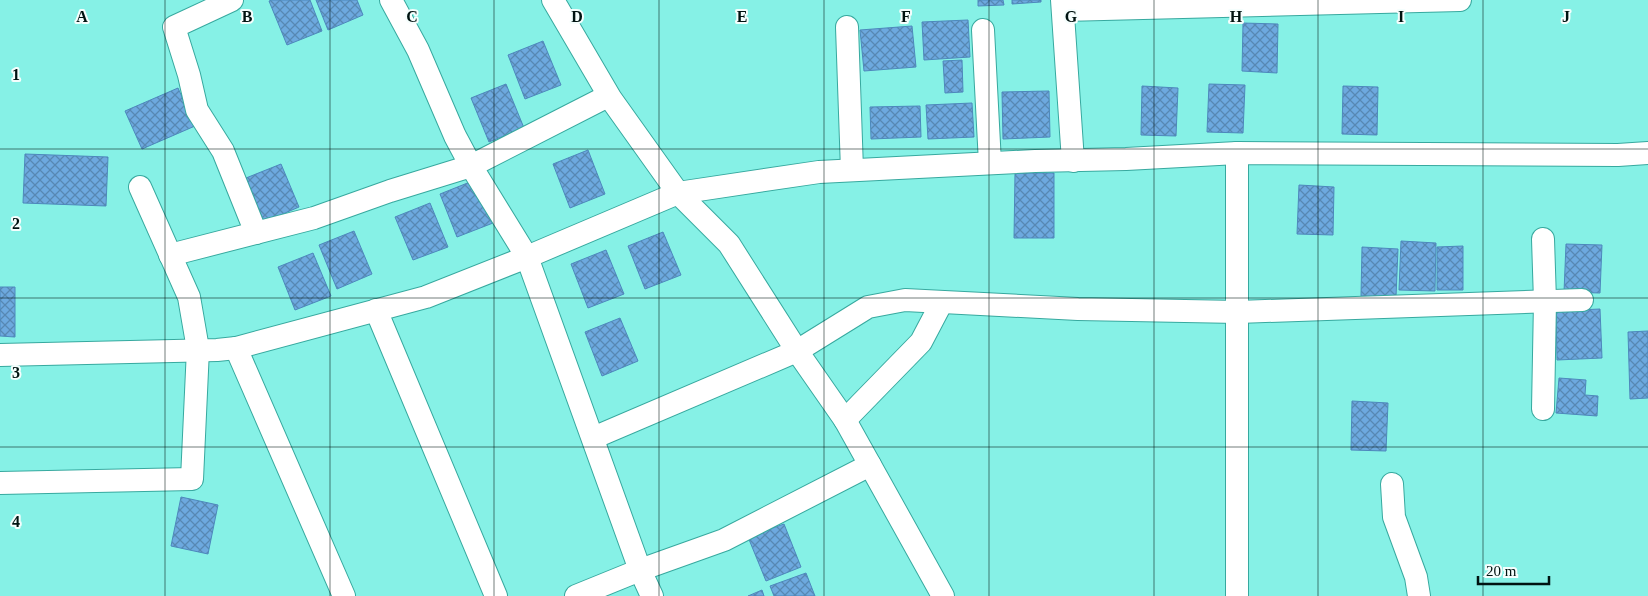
<svg xmlns="http://www.w3.org/2000/svg" width="1648" height="596" font-family="Georgia,serif">
<defs>
<pattern id="building-cross-hatch" width="8" height="8" patternUnits="userSpaceOnUse" patternTransform="scale(1.25)"><rect width="8" height="8" fill="#6da9df"/><path d="M0 0l8 8M0 8l8-8" fill="none" stroke="#5788b3"/></pattern>
</defs>
<rect width="100%" height="100%" fill="#86f1e6"/>
<g fill="url(#building-cross-hatch)" stroke="#4d88bc">
<polygon points="272,0 310,0 322,31 287,45 269,1"/>
<polygon points="316,0 357,0 363,15 328,30"/>
<polygon points="978,0 1003,0 1004,5 978,6"/>
<polygon points="1012,0 1041,0 1041,2 1012,4"/>
<polygon points="968,20 970,57 924,60 922,22"/>
<polygon points="1243,23 1278,24 1277,73 1242,71"/>
<polygon points="912,26 916,67 864,71 860,30"/>
<polygon points="543,41 561,85 525,99 508,55"/>
<polygon points="962,60 963,92 945,93 943,61"/>
<polygon points="506,84 524,128 489,142 471,98"/>
<polygon points="1209,84 1245,85 1243,133 1207,132"/>
<polygon points="1142,86 1178,88 1176,136 1141,135"/>
<polygon points="1343,86 1378,87 1377,135 1342,134"/>
<polygon points="178,88 195,126 142,149 125,111"/>
<polygon points="1049,91 1050,137 1003,139 1002,92"/>
<polygon points="972,103 974,137 928,139 926,105"/>
<polygon points="920,106 921,137 871,139 870,107"/>
<polygon points="588,150 605,194 570,208 553,164"/>
<polygon points="25,154 108,157 106,206 23,203"/>
<polygon points="281,164 299,207 264,222 246,178"/>
<polygon points="1015,173 1054,173 1054,238 1014,238"/>
<polygon points="475,180 493,223 457,237 440,194"/>
<polygon points="1299,185 1334,187 1333,235 1297,234"/>
<polygon points="430,203 448,247 413,260 395,217"/>
<polygon points="354,231 372,274 337,289 319,245"/>
<polygon points="663,232 681,275 645,289 628,246"/>
<polygon points="1401,241 1436,243 1435,291 1399,290"/>
<polygon points="1566,244 1602,245 1600,293 1564,292"/>
<polygon points="1463,246 1463,290 1437,290 1437,247"/>
<polygon points="1362,247 1398,249 1396,297 1361,296"/>
<polygon points="606,250 624,294 588,308 571,264"/>
<polygon points="313,253 331,296 295,310 278,267"/>
<polygon points="0,287 15,287 15,337 0,336"/>
<polygon points="1600,309 1602,358 1557,360 1556,311"/>
<polygon points="620,318 638,361 602,376 585,332"/>
<polygon points="1648,331 1648,398 1630,399 1628,332"/>
<polygon points="1559,378 1586,380 1585,395 1598,396 1597,416 1556,413"/>
<polygon points="1352,401 1388,403 1386,451 1351,450"/>
<polygon points="181,497 218,505 208,554 171,546"/>
<polygon points="784,524 801,567 766,581 748,537"/>
<polygon points="806,573 815,596 774,596 770,586"/>
<polygon points="762,590 764,596 748,596"/>
</g>
<g fill="none" stroke-linecap="round" stroke-linejoin="round">
<g stroke="#37a99f" stroke-width="24">
<g id="minor">
<polyline points="232,0 174,27 189,75 197,110 223,151 256,233"/>
<polyline points="391,0 418,50 455,136 471,166 527,257 640,570 652,596"/>
<polyline points="553,0 611,99 678,193 729,244 797,351 845,420 943,596"/>
<polyline points="1062,0 1073,161"/>
<polyline points="1064,10 1460,0"/>
<polyline points="847,27 852,170"/>
<polyline points="983,30 990,163"/>
<polyline points="1237,153 1237,596"/>
<polyline points="170,255 314,218 390,191 471,166 608,96"/>
<polyline points="376,310 496,596"/>
<polyline points="236,348 344,596"/>
<polyline points="0,355 217,350 236,348 426,297 527,257 678,193 819,172 1035,161 1126,159 1237,153 1618,155 1648,153"/>
<polyline points="1543,409 1545,301 1543,239"/>
<polyline points="845,420 921,342 942,302"/>
<polyline points="593,438 797,351 868,307 905,300 1078,309 1238,312 1582,300"/>
<polyline points="0,483 192,479 198,349 189,297 140,187"/>
<polyline points="1392,484 1394,517 1416,577 1419,596"/>
<polyline points="576,596 640,570 724,540 870,465"/>
</g>
</g>
<use href="#minor" stroke="#fff" stroke-width="22"/>
</g>
<path fill="none" stroke="#001311" stroke-width="1" stroke-opacity="0.55" d="M165,0V596M330,0V596M494,0V596M659,0V596M824,0V596M989,0V596M1154,0V596M1318,0V596M1483,0V596M0,149H1648M0,298H1648M0,447H1648"/>
<g font-size="16" text-anchor="middle" font-weight="bold" fill="#001311" stroke="#f5fefd" stroke-width="4" stroke-linejoin="round" paint-order="stroke">
<text x="82" y="22">A</text>
<text x="247" y="22">B</text>
<text x="412" y="22">C</text>
<text x="577" y="22">D</text>
<text x="742" y="22">E</text>
<text x="906" y="22">F</text>
<text x="1071" y="22">G</text>
<text x="1236" y="22">H</text>
<text x="1401" y="22">I</text>
<text x="1566" y="22">J</text>
<text x="16" y="80">1</text>
<text x="16" y="229">2</text>
<text x="16" y="378">3</text>
<text x="16" y="527">4</text>
</g>
<path d="M1478 576v8h71v-8" fill="none" stroke="#001311" stroke-width="2.5"/>
<text x="1486" y="576" font-size="15" fill="#001311" stroke="#f5fefd" stroke-width="4" paint-order="stroke">20 m</text>
</svg>
